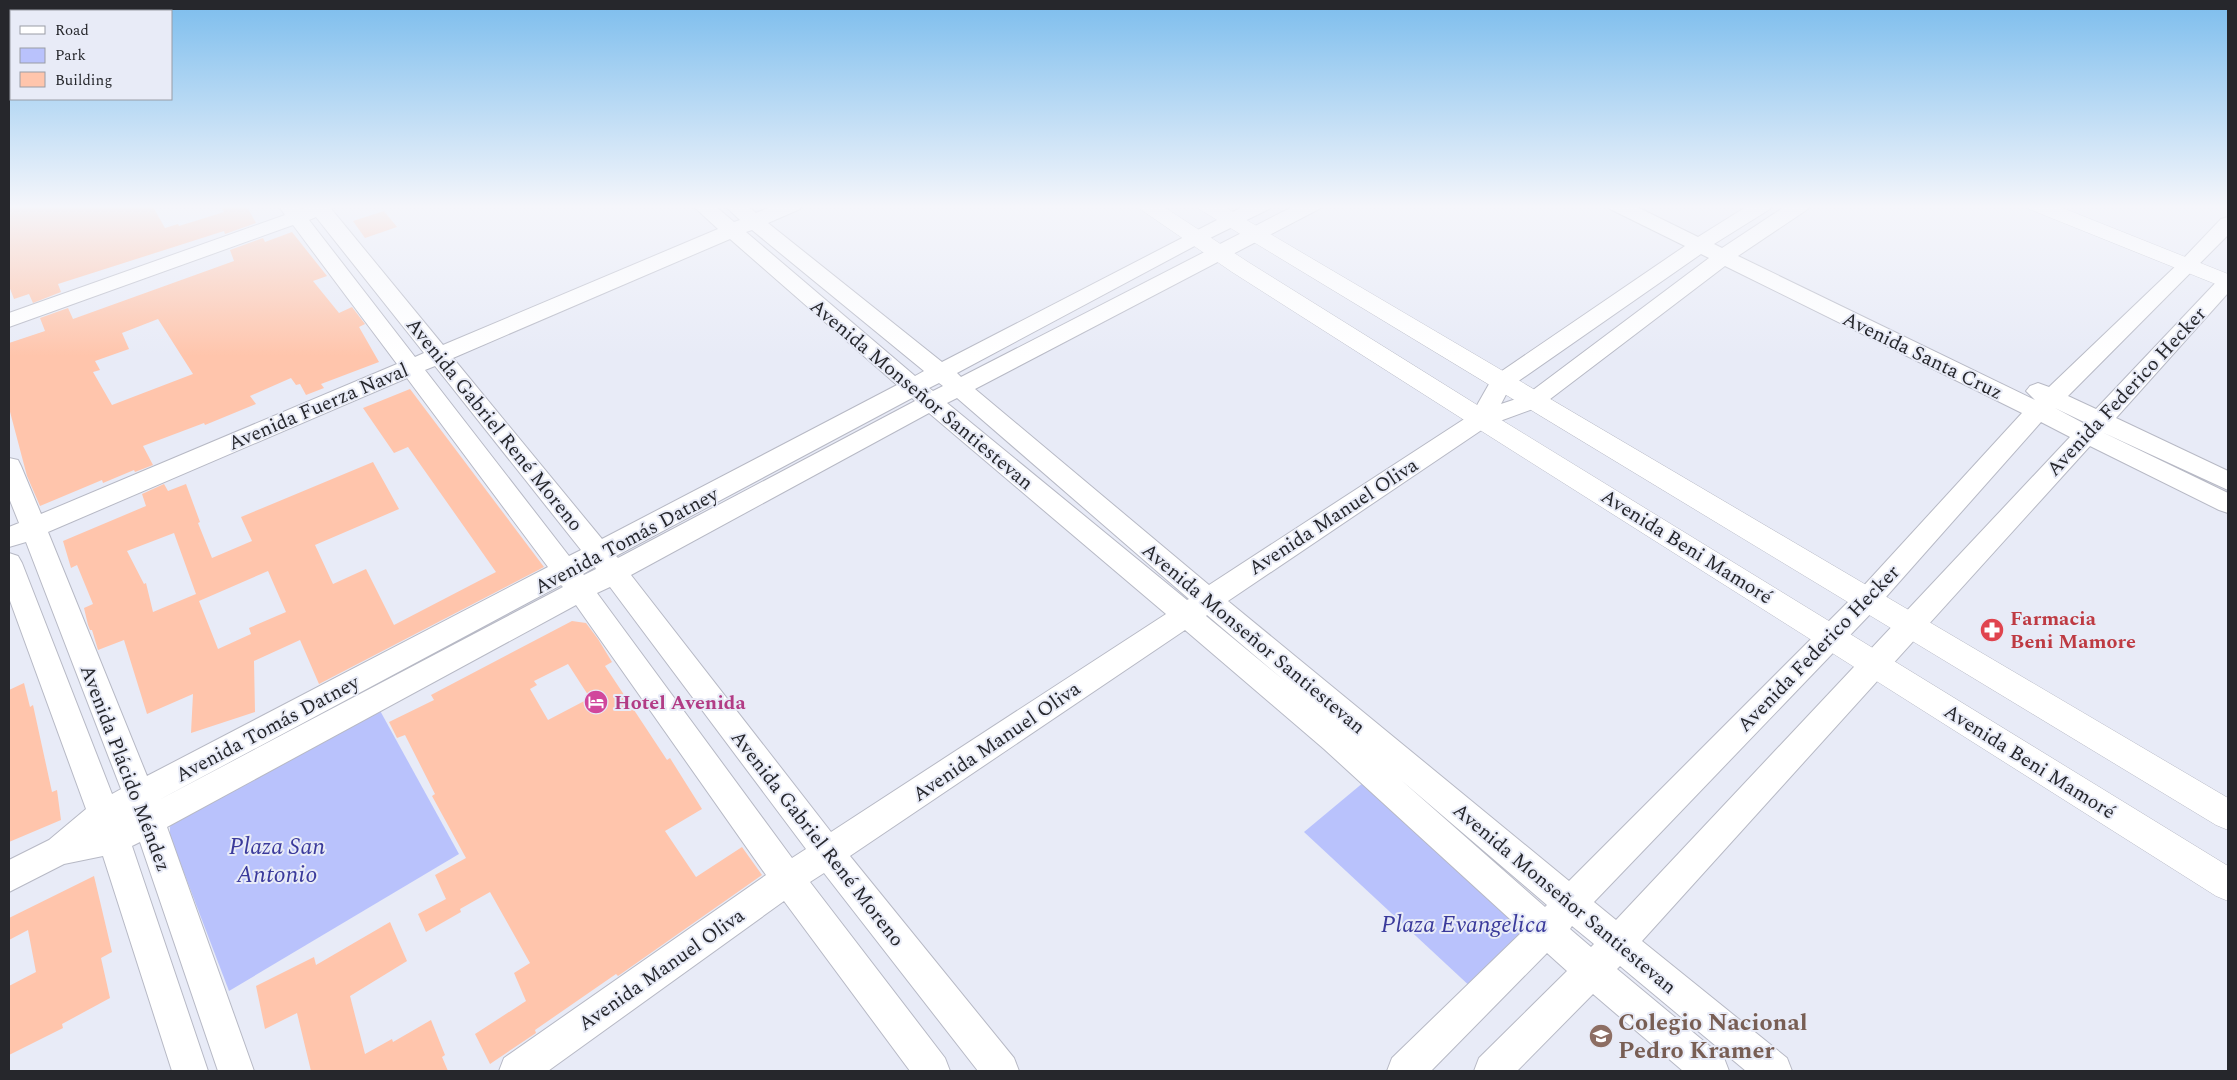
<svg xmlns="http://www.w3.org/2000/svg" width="2237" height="1080" font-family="Spectral,serif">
<rect width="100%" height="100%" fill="#e8ebf7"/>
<g fill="#b9c2fc">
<polygon points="378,707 459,854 229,991 170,836 170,827 176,815"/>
<polygon points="1364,782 1534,929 1474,990 1304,832"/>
</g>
<g fill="#ffc5ac" fill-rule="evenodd">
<polygon points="9,205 152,205 165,228 178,224 179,226 224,212 220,205 246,205 256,223 225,234 224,231 58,284 61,292 33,303 29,294 14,299 9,286"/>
<polygon points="384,211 397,227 365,238 353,221"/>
<path d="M292,232L327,276L313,281L339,313L352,307L365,324L359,327L379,362L321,384L324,388L306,395L300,384L296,385L291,378L250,396L256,404L205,425L204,423L143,446L153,465L135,472L134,470L103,483L102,480L40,506L27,476L9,408V343L45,331L40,318L68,308L73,319L234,261L230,250L263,238L265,242ZM158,319L193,374L112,405L93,372L100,370L95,361L129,349L122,333Z"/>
<path d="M410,389L544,567L319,684L300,640L254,661L255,712L191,733L193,694L147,714L124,640L98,650L92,630H90L88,625L84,608L93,604L77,565L71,568L63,541L146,506L142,494L164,484L168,491L186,484L200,522L198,523L212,558L252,541L241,517L373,462L399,509L315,545L333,584L366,569L394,625L496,572L408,447L394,453L363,408ZM174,533L196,594L153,612L146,583L144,584L127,551ZM268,571L286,612L249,628L251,634L218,649L199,601Z"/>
<path d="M572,621L586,623L598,639L612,662L605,666L667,760L670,758L702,809L665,831L696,877L742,847L762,875L618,976L616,974L535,1030L536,1033L490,1064L475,1034L526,1001L514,973L530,963L490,892L460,909L461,912L426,932L418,914L446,899L435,875L466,858L432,796L435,794L405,735L397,738L389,722L434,700L431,695ZM568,664L590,698L548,720L530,689L537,685L534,681Z"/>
<polygon points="24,683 30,707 33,705 52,792 57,790 61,820 9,842 9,690"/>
<polygon points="94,876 112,952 101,958 110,998 62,1024 63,1028 9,1055 9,986 36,972 28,930 9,940 9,918"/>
<polygon points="390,922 407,961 350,996 365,1054 392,1039 393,1042 431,1020 445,1055 442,1057 448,1071 311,1071 297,1013 265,1029 256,986 314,957 316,965"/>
</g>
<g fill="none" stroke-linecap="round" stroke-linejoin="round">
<g stroke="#b7b9c5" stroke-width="2">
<path id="street" d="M278,205H298L301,209L308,207L307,205H328L443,345L718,229L692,205H714L734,222L740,220L724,205H746L756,213L776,205H803L800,209L768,223L942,362L1246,205H1272L1269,209L1204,241L957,373L961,377L1296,205H1322L1319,209L975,389L1209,585L1472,414L1493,377L1685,246L1610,209L1607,205H1633L1698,237L1749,205H1773L1770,209L1714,244L1722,248L1787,205H1811L1808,209L1738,256L2035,400L2026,391L2030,386L2038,383L2049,387L2181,261L2221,219L2228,217V235L2068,396L2096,409L2221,277L2228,275V293L2116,418L2228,471V490L2102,432L2228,493V513L2219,510L2090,446L1642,941L1787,1058L1792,1071H1746L1620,966L1617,969L1724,1058L1729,1071H1683L1593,994L1517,1071H1474L1479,1058L1567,971L1547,953L1431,1071H1387L1392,1058L1523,931L1324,749L1185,630L850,856L1014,1058L1019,1071H978L824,873L810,882L945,1058L950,1071H910L784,901L548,1071H499L504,1058L766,875L576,605L167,827L254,1071H218L140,842L132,846L208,1071H172L103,856L64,864L9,892V860L49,840L86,809L9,598V553L18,556L22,563L112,794L121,789L26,542L9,547V527L19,523L9,498V458L18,460L21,466L41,514L397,364L293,225L9,327V313L285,215ZM316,217L424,353L415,357L309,220ZM752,230L924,371L915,376L746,232ZM730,239L897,385L602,539L453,358ZM1701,254L1709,258L1525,396L1501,404L1510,387ZM1725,266L2022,413L1858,592L1569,881L1228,601L1489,425L1541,406ZM435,366L581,550L569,556L425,370ZM407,378L548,567L147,776L48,532ZM939,383L943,386L933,391L929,388ZM912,398L915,401L618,558L616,556ZM957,398L1189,599L1187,600L947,403ZM2055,408L2084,422L2083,423ZM929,413L1166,614L831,832L631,575ZM2041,422L2070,437L1616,920L1594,902L1878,606ZM595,567L596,569L584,575L583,574ZM561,585L563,587L157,801ZM610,587L806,849L792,858L597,593ZM1207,615L1286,682L1206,616ZM1401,780L1547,905L1545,907ZM1572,926L1594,944L1591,947L1570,929Z"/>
</g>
<g stroke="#b7b9c5" stroke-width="1">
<g id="secondary">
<polygon points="1137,205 1161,205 1248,262 1490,413 2228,866 2228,901 2216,896 1472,425 1232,272 1140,209"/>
<polygon points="1196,205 1221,205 2228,798 2228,830 2216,825 1199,209"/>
<polygon points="2026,205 2055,205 2228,274 2228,289 2029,209"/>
</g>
</g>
<use href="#street" fill="#fff" fill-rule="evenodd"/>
<use href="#secondary" fill="#fff" fill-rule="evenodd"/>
</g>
<linearGradient id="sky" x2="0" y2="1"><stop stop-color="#7cbded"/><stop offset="0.58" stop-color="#f5f6fb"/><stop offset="1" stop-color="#f5f6fb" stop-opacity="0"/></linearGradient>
<rect width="2237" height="356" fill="url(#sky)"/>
<defs>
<g id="pharmacy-disc" transform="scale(1.25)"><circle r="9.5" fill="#e0444e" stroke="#e8ebf7"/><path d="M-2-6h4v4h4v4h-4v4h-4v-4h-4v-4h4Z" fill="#fff"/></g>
<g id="hotel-disc" transform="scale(1.25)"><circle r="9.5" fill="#d1479c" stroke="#e8ebf7"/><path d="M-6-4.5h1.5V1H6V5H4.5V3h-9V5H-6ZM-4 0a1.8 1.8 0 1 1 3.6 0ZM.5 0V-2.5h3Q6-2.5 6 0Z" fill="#fff"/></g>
<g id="school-disc" transform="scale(1.25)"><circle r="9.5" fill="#8d6e63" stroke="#e8ebf7"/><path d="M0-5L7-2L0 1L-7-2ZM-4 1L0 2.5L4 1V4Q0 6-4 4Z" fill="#fff"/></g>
</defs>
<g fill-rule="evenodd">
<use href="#pharmacy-disc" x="1992" y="630"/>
<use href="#hotel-disc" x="596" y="702"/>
<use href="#school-disc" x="1601" y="1036"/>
</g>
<g text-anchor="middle" stroke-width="4" stroke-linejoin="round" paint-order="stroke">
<g font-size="20" fill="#26272c" stroke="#e8ebf7">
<text transform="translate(1923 355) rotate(26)" y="7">Avenida Santa Cruz</text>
<text transform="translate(2126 391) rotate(-47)" y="7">Avenida Federico Hecker</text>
<text transform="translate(922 394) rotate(40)" y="7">Avenida Monseñor Santiestevan</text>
<text transform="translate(318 406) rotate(-23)" y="7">Avenida Fuerza Naval</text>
<text transform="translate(495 424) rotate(51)" y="7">Avenida Gabriel René Moreno</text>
<text transform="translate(1333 516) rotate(-33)" y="7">Avenida Manuel Oliva</text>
<text transform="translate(626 540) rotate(-28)" y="7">Avenida Tomás Datney</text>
<text transform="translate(1687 546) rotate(32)" y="7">Avenida Beni Mamoré</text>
<text transform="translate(1254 638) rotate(40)" y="7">Avenida Monseñor Santiestevan</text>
<text transform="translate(1818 648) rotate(-46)" y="7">Avenida Federico Hecker</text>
<text transform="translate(267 728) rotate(-28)" y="7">Avenida Tomás Datney</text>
<text transform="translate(996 741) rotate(-34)" y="7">Avenida Manuel Oliva</text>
<text transform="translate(2030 761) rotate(32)" y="7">Avenida Beni Mamoré</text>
<text transform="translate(126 768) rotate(69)" y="7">Avenida Plácido Méndez</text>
<text transform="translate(818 838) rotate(52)" y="7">Avenida Gabriel René Moreno</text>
<text transform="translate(1565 898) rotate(40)" y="7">Avenida Monseñor Santiestevan</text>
<text transform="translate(661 969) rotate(-35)" y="7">Avenida Manuel Oliva</text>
</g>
<g font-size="20" font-weight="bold" fill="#be3a42" stroke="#e8ebf7" text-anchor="start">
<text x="2010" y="625">Farmacia<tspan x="2010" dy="23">Beni Mamore</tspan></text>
</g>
<g font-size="20" font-weight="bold" fill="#b23c85" stroke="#e8ebf7" text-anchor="start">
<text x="614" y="709">Hotel Avenida</text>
</g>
<g font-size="24" font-style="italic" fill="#3a3a9b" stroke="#e8ebf7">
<text x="277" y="854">Plaza San<tspan x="277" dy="28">Antonio</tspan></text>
<text x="1464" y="932">Plaza Evangelica</text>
</g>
<g font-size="24" font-weight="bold" fill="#785e54" stroke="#e8ebf7" text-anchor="start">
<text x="1618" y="1030">Colegio Nacional<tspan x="1618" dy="28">Pedro Kramer</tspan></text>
</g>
</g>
<rect width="2237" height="1080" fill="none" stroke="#26272c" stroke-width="20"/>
<rect x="10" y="10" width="162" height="90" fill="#e8ebf7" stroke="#9a9da6"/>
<rect x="20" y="26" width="25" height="8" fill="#ffffff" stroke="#9a9da6"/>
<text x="55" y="35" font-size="15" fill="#26272c">Road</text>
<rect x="20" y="48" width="25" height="15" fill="#b9c2fc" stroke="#9a9da6"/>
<text x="55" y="60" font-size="15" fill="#26272c">Park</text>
<rect x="20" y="72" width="25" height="15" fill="#ffc5ac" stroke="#9a9da6"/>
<text x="55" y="85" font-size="15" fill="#26272c">Building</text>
</svg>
